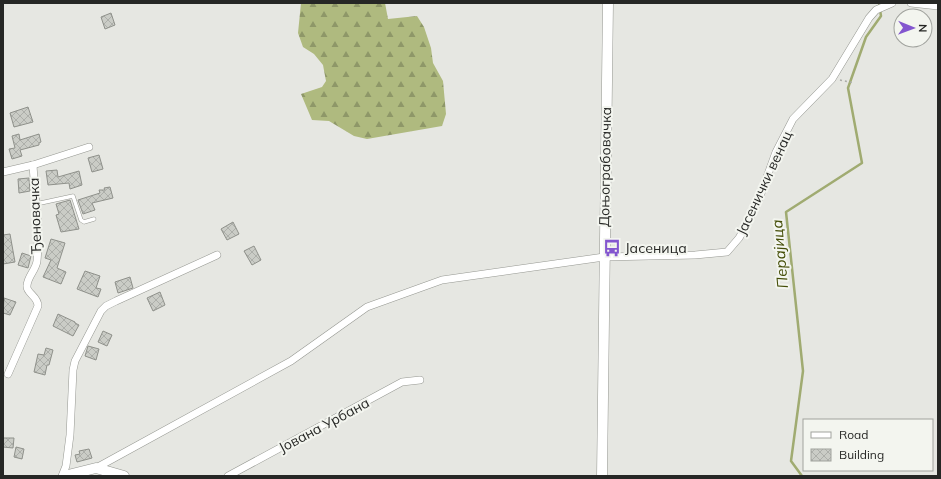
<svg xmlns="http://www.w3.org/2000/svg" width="941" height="479" font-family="Mulish,sans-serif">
<defs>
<pattern id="forest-firs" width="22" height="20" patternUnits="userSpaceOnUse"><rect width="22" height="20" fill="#afba7f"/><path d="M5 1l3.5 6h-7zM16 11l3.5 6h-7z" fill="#8e9768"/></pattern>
<pattern id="building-cross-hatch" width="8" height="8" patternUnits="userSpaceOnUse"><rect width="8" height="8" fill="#caccc6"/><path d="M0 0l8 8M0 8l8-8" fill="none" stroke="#adafaa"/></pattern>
</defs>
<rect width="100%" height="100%" fill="#e6e7e2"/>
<polygon fill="url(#forest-firs)" points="301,3 385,3 388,19 417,16 424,27 431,48 433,63 443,81 446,114 442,126 367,139 354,136 329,121 312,120 301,94 322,87 326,81 323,65 314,54 303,47 298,33"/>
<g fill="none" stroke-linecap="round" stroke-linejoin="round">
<polyline stroke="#a0ab71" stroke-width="2.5" points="802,476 791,461 803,371 786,212 862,163 848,88 866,37 881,16 879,3"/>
</g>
<g fill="url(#building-cross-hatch)" stroke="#8f918b">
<polygon points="111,13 115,25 105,29 101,17"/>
<polygon points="28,107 33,122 14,127 10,113"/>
<polygon points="19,134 20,140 39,134 41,142 39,143 39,145 20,150 22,156 12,159 9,149 15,148 12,136"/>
<polygon points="99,155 103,169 92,172 88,158"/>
<polygon points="57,170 58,177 79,171 82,185 70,189 69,183 48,185 46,171"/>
<polygon points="29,178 30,191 19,193 18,179"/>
<polygon points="110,187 113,198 92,203 95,210 83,214 78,200 100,193 99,190 105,190 104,188"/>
<polygon points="70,200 79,229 61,232 56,215 59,214 56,204"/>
<polygon points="233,222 239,234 227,240 221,229"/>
<polygon points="10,234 15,262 3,264 3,235"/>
<polygon points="51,239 65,243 57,268 66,272 61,284 43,277 51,260 45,258"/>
<polygon points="254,246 261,260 252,265 244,251"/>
<polygon points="22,253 31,256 28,268 18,265"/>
<polygon points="85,271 100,276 96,288 101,289 98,297 77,289"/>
<polygon points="130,277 133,288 118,293 115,282"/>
<polygon points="160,292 165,305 153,311 147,298"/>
<polygon points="4,298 16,302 10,315 3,313"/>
<polygon points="58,314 75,322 75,323 79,325 73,336 53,326"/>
<polygon points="103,331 112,335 107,346 98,342"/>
<polygon points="88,346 99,349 96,360 85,356"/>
<polygon points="46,348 53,350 49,365 47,365 45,375 34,372 38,354 44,355"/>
<polygon points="3,438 14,438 13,448 3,447"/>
<polygon points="16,447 24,449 22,459 14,457"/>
<polygon points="89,449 92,458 77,462 75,455 80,454 79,451"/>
</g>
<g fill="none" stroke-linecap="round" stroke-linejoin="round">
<g stroke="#959791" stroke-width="4.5">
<polyline id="lane" points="36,204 73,196 81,220 84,222 94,219"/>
</g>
<g stroke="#959791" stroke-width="8">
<g id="street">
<polyline points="911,3 938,6"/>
<polyline points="3,172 33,165 89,147"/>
<path d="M8,374L38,306C38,296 26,293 27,286C27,277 36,270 37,261C40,229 35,197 33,165"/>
<polyline points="96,468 291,361 367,307 442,280 604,257 695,255 727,252 739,238 746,226 759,199 776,152 793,119 832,79 869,18 876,10 892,3"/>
<polyline points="62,476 66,466 70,435 73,370 75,361 101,311 106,306 116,301 217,255"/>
<polyline points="228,476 402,382 420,380"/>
</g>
</g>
<g stroke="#959791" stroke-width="11">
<g id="secondary">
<polyline points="64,476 96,468 124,476"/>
<polyline points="602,476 608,3"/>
</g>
</g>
<polyline stroke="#aaaba7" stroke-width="1.5" stroke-dasharray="2 3" stroke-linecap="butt" points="840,80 854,83"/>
<use href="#lane" stroke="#fff" stroke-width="3.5"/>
<use href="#street" stroke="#fff" stroke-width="7"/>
<use href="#secondary" stroke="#fff" stroke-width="10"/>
</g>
<defs>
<g id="bus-bare" transform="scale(1.38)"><path d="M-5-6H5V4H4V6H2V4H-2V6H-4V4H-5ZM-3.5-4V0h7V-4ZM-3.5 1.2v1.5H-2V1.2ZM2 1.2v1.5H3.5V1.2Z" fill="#8356cf" stroke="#f3f5ef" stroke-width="2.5" paint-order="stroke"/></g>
</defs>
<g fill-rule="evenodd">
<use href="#bus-bare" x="612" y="248"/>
</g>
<g text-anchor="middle" stroke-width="4" stroke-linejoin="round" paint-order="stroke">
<g font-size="14" fill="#262725" stroke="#f3f5ef">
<text transform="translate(605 167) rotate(-89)" y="5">Доњограбовачка</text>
<text transform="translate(764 183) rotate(-65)" y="5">Јасенички венац</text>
<text transform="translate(35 216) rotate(-92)" y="5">Ђеновачка</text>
<text transform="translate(324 425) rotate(-28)" y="5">Јована Урбана</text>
</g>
<g font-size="14" fill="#262725" stroke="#f3f5ef" text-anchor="start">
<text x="625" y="253">Јасеница</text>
</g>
<g font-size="15" font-style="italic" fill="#444d07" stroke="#f3f5ef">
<text transform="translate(780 254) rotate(-95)" y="5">Перајица</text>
</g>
</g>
<rect width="941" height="479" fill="none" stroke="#262725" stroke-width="8"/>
<rect x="803" y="419" width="130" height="52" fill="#f3f5ef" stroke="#a1a39e"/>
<rect x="811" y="432" width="20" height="6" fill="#ffffff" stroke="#a1a39e"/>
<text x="839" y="439" font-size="12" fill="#262725">Road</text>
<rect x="811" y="449" width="20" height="12" fill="url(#building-cross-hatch)" stroke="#a1a39e"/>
<text x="839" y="459" font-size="12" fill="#262725">Building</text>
<g transform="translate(913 28) rotate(91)"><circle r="19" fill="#f3f5ef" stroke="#a1a39e"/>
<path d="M0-3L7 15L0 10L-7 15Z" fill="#8356cf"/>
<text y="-6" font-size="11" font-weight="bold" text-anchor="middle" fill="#262725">N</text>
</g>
</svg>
